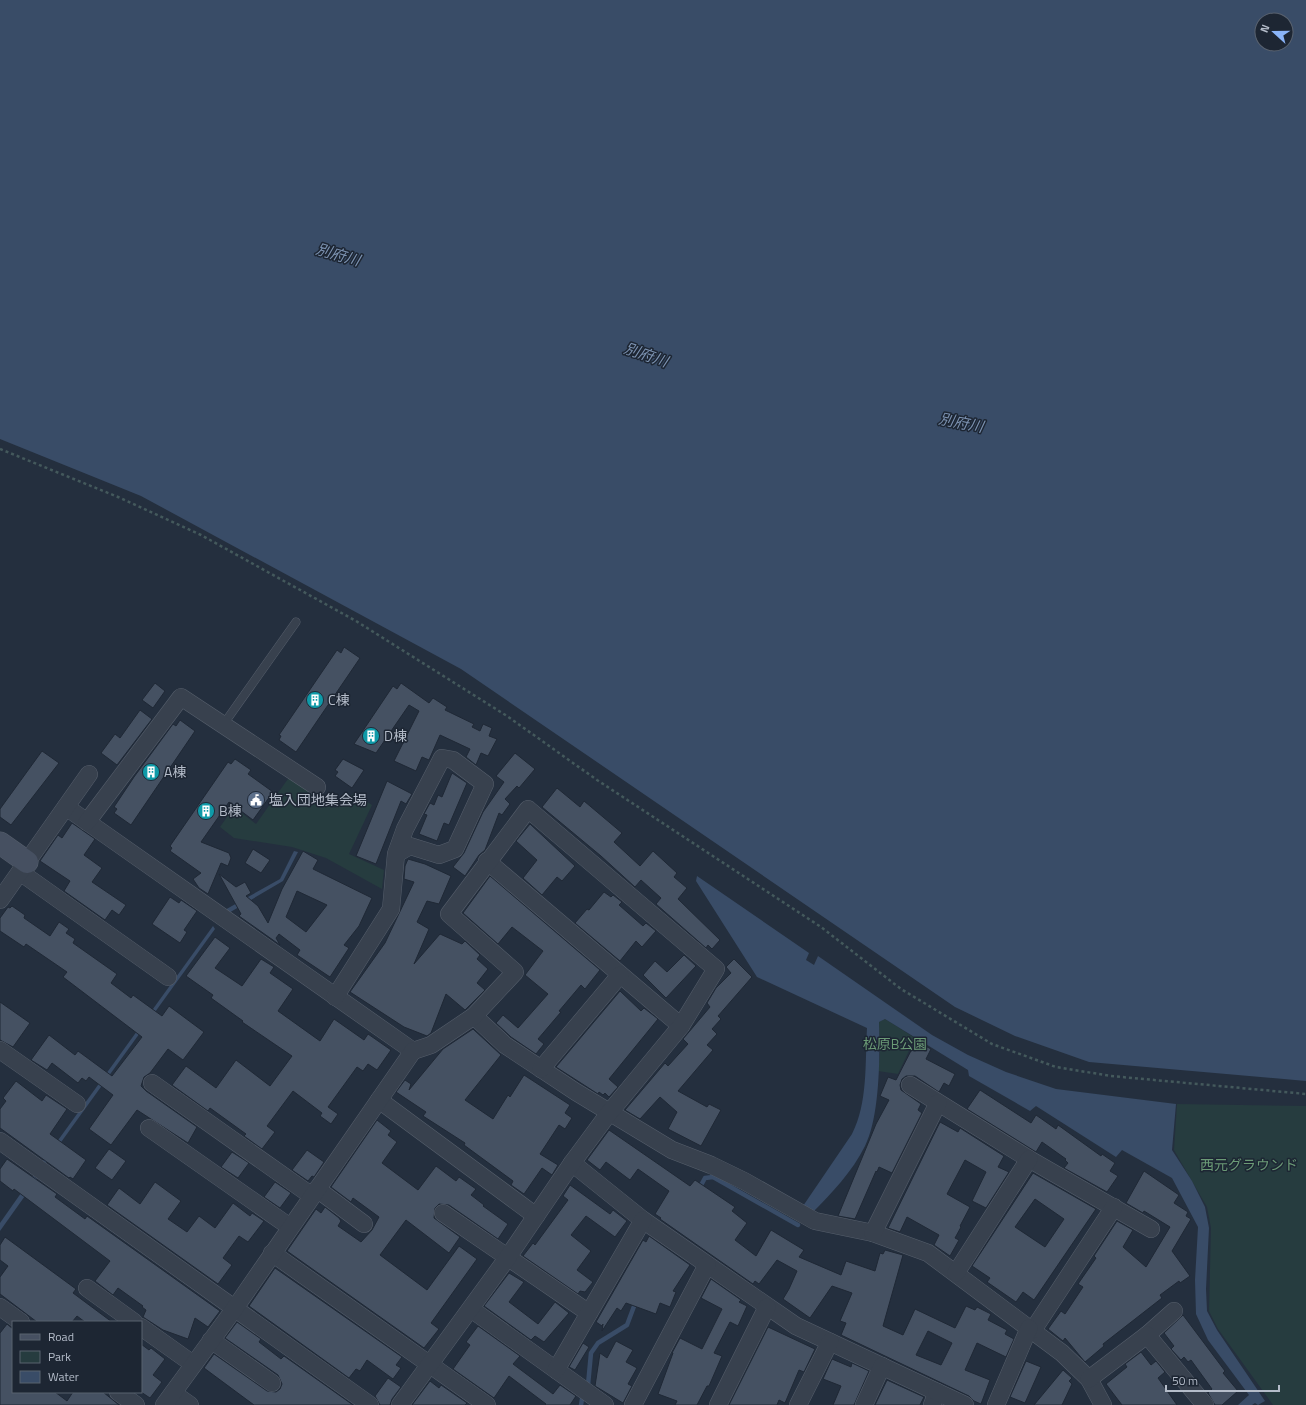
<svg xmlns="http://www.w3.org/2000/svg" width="1306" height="1405" font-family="'Titillium Web','Noto Sans JP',sans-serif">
<rect width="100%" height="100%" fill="#242f3e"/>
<g fill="#263c3f">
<polygon points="290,776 335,808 354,793 372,805 349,854 384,870 382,889 326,858 292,847 234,838 220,827 234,807 256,824"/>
<polygon points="885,1019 915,1038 898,1074 878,1071 880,1054 879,1022"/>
<polygon points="1177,1104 1306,1106 1306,1405 1273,1405 1218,1329 1209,1311 1211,1228 1207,1207 1174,1150"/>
</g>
<g fill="#394c67" fill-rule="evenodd">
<path d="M0,0H1306V1081L1089,1062L1015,1036L955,1007L461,669L141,496L0,439ZM1262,20H1286V44H1262Z"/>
<polygon points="294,851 298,852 283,881 227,914 223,911 280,879"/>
<path d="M697,876L809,953L806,960L814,965L818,956L932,1035L968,1055L1006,1072L1056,1089L1176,1104L1172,1150L1192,1181L1205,1207L1209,1228L1206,1289L1207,1311L1217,1330L1265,1401L1258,1405L1255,1403L1252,1405H1238L1249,1395L1208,1340L1196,1314L1195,1280L1198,1227L1172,1178L1122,1150L1116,1157L1036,1106L1030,1111L969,1076L968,1070L885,1019L879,1022C880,1056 880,1116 865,1146C852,1172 832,1193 812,1213L801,1209L852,1134C868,1103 865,1063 867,1028L757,977L696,881Z"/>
<polygon points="213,926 215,929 46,1163 43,1161"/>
<polygon points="33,1176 37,1179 0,1231 0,1223"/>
</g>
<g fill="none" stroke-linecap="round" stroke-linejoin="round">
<g stroke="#394c67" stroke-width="4.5">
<polyline points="699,1189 705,1178 713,1177 798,1225"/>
<polyline points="588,1385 591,1353 598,1343 627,1325 636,1301"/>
<polyline points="581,1405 582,1399"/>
</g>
</g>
<g fill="#455162" stroke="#1f2835" fill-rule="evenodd">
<polygon points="344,647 360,658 296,752 279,740 281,736 279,735 337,650 341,653"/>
<polygon points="155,683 165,691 153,708 142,700"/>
<polygon points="401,683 429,703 433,698 447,707 445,710 474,724 472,727 480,731 483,724 492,728 489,736 497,739 488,756 481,753 476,765 466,757 470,749 440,735 429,760 422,757 416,771 394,761 419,711 409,705 376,753 354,744 393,686 397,689"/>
<polygon points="140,710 152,719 117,765 101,753 115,734 120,738"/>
<polygon points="180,720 195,731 131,825 114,813 117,809 114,807 134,777 173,724 176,726"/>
<polygon points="42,751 59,763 11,825 0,817 0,809"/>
<polygon points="515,753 535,769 519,788 517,786 505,799 510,804 502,815 499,813 485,850 479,855 465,876 453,867 464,853 483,812 504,782 496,776"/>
<polygon points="235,759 251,770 248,774 273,792 253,820 229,802 201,842 229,853 231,858 228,866 221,863 208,894 199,888 193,879 201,873 170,851 172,848 170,846 228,762 231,764"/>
<polygon points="343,759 364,770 352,788 335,776 338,772 335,770"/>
<polygon points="452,773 467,783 449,825 444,823 437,841 419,834 427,815 424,814 430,803 434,805 438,795 442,797"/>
<polygon points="387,781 412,794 406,804 401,801 376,864 356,856"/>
<polygon points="557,788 580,807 584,801 622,833 614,842 640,866 653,851 677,873 674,877 687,888 678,899 720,940 712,949 708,945 706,948 656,904 661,898 641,880 635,887 601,856 542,807"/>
<polygon points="72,823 95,839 84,855 102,868 92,882 126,905 119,915 112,910 105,920 64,891 70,881 40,861 58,835 62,838"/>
<polygon points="530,824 575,866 562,881 557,877 542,895 523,878 537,860 516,841"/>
<polygon points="253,849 270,860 261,873 245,863"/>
<path d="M303,851L318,860L313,869L372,898L359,926L344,945L349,948L330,977L297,955L300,950L279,934L276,938L280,945L239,916L241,914L219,874L236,887L245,882L251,893L246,896L258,906L268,923L282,889ZM297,891L327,905L306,932L286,917Z"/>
<polygon points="408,859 425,864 451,876 439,904 427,901 417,922 429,929 414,964 440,934 462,944 465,941 480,955 477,959 488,969 477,983 485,990 465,1010 446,994 431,1033 427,1036 404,1027 350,992 385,943 414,882 404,879 405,866"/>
<polygon points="490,876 600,970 585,989 581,985 559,1011 561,1012 538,1039 544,1044 536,1054 511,1037 496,1023 503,1015 518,1028 548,994 525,975 543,951 512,927 498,944 463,913"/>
<polygon points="604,892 611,897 613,895 622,902 619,905 643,926 646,923 656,931 642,947 636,941 620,961 575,923 587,909 589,910"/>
<polygon points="170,897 179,903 181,900 197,911 184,930 187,932 180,943 152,924"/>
<polygon points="12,906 25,915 24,918 50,936 59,922 69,929 66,933 75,939 73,943 117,974 111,983 131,998 133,995 162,1016 169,1006 204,1032 183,1060 168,1049 150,1073 144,1077 141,1086 146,1091 197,1127 188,1143 137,1110 111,1145 89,1129 113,1095 89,1077 86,1081 82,1078 78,1083 52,1063 47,1070 31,1060 49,1035 75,1055 78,1051 112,1076 142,1037 63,977 67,972 26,944 24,947 0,931 0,918 8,907 10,908"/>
<polygon points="215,937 230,948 215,968 242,986 261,959 274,967 270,973 293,989 278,1011 320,1041 334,1019 364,1040 368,1034 391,1050 377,1070 368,1064 363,1071 357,1067 328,1107 338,1114 331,1124 320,1116 322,1113 293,1091 267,1126 275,1132 262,1149 244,1136 246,1134 210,1108 208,1111 172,1085 186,1066 216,1088 236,1060 270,1086 292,1056 242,1022 243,1021 211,998 213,995 186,976"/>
<polygon points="684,955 696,966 666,998 643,975 655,961 667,972"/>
<polygon points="734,959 752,977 718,1016 721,1019 712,1029 717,1034 707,1045 713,1050 678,1091 707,1107 709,1104 721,1110 701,1146 668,1129 677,1112 660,1097 640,1119 625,1110 665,1063 668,1066 688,1044 683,1039 710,1007 707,1003 716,988 731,973 726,967"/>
<polygon points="620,991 641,1011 644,1008 658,1019 609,1079 618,1087 609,1097 605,1093 603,1095 599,1092 598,1094 556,1067"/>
<polygon points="0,1002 30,1023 13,1047 0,1040"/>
<polygon points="473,1029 501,1055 465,1100 493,1119 508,1095 510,1097 524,1075 570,1105 565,1113 572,1118 565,1129 559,1125 540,1154 558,1165 552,1175 542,1168 524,1194 511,1185 513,1181 464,1145 465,1143 423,1116 426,1112 396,1092 405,1080 411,1084 409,1090 443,1049"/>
<polygon points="916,1041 931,1049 926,1059 955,1074 949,1086 944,1083 939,1092 915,1076 906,1076 902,1079 900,1085 901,1090 921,1104 918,1110 922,1113 892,1173 879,1167 877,1172 876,1171 855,1219 838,1216 876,1124 889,1100 880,1096 888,1077 896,1080"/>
<polygon points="16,1081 42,1101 46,1095 67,1109 50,1134 86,1160 73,1179 70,1177 69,1178 0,1128 0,1109 6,1101 3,1098"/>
<polygon points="980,1090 1031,1123 1036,1115 1056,1129 1058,1125 1101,1156 1102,1154 1115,1163 1110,1171 1118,1176 1107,1192 1064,1168 1068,1163 1065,1160 1066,1159 1042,1142 1036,1152 967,1109"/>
<polygon points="377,1120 391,1131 388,1135 397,1142 382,1163 418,1190 436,1166 456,1181 459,1177 476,1189 471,1195 484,1205 483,1206 508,1224 498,1239 449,1205 439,1204 435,1208 434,1218 460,1237 449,1253 406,1220 380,1255 427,1290 459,1246 477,1259 431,1323 439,1329 424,1348 287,1251 316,1209 321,1213 325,1207 339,1218 341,1221 338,1226 361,1242 372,1230 379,1217 353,1198 351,1202 331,1187"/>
<polygon points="940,1122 958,1132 960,1128 1004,1156 998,1167 1009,1172 986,1208 972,1201 986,1172 965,1160 947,1194 970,1207 960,1226 961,1227 955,1238 959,1240 950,1256 934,1245 939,1235 907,1217 900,1232 888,1228"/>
<path d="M609,1130L690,1186L695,1180L735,1207L732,1211L747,1223L735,1240L756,1256L771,1230L804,1250L799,1257L841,1275L846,1261L875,1271L880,1253L883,1254L885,1250L903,1255L883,1326L903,1335L915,1309L955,1328L966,1306L975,1310L977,1307L991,1314L988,1320L1007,1330L1005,1334L1014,1339L1006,1357L977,1343L965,1370L990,1380L981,1404L974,1401L969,1396L841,1335L846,1323L840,1321L852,1293L832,1286L810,1318L783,1299L789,1289L797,1271L777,1260L759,1284L755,1281L753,1284L660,1219L661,1218L655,1214L669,1191L638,1169L630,1180L606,1162L600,1170L587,1160ZM928,1331L952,1343L941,1365L916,1355Z"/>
<polygon points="109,1149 126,1161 112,1180 95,1168"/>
<polygon points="307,1150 324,1162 314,1177 312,1176 308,1181 292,1170"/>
<polygon points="232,1152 249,1163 238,1178 221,1167"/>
<polygon points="7,1159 57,1194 55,1197 85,1219 87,1216 220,1311 208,1327 195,1318 188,1339 163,1330 143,1317 146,1310 142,1307 143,1306 118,1288 113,1295 95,1281 110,1261 14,1189 13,1191 0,1181 0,1169"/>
<polygon points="1144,1171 1179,1195 1174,1203 1188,1212 1186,1216 1191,1219 1172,1251 1190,1276 1180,1283 1179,1281 1160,1295 1162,1298 1103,1344 1104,1346 1085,1362 1065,1338 1063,1341 1048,1329 1061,1311 1065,1314 1083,1287 1078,1284 1096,1258 1094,1256 1117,1221 1133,1230 1123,1247 1146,1267 1170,1227 1144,1211 1143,1213 1126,1203"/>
<path d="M1033,1173L1096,1209L1034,1300L1023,1292L1016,1302L987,1282L990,1278L972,1266ZM1035,1199L1064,1219L1045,1247L1015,1227Z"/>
<polygon points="155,1182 181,1201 168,1219 187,1232 199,1216 215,1228 233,1203 250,1216 252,1213 264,1221 248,1242 239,1236 223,1258 232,1265 218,1284 107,1205 119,1188 140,1204"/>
<polygon points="275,1182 291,1193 280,1208 264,1197"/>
<polygon points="570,1185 610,1214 613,1210 627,1221 615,1237 586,1216 571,1235 591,1251 577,1270 593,1282 585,1292 580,1291 578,1294 523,1256 533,1243 535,1245 568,1200 563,1196"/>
<polygon points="649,1236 690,1265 673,1291 676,1292 670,1307 660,1303 656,1314 626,1303 621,1311 617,1308 602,1331 603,1324 602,1326 596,1322 643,1240 646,1242"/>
<polygon points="5,1237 76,1289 73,1293 112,1322 85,1322 77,1316 72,1322 37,1322 0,1294 0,1277 8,1266 0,1260 0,1245"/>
<polygon points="275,1268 402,1357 396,1365 401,1368 393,1379 367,1360 360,1371 356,1369 349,1378 249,1306"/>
<polygon points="509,1273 524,1282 509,1302 538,1324 555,1302 569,1313 544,1342 535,1336 531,1340 484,1306"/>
<polygon points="711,1279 741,1300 739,1302 747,1306 738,1326 730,1322 714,1353 722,1356 709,1386 707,1386 697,1405 675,1405 677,1401 658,1394 673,1353 672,1353 680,1338 702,1349 722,1309 701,1298"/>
<polygon points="1183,1315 1225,1371 1223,1373 1238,1391 1222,1405 1215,1405 1208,1393 1212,1389 1191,1360 1188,1362 1184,1357 1181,1360 1171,1349 1174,1346 1164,1333"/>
<polygon points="237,1322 261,1339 259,1342 281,1359 284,1356 353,1405 254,1405 204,1368 214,1354 267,1391 276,1392 280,1389 282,1384 278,1375 225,1338"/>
<polygon points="7,1324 13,1329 13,1392 55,1392 67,1401 73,1392 103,1392 119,1405 0,1405 0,1333"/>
<polygon points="478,1326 520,1356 513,1364 553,1394 560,1385 576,1396 570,1405 545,1405 546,1404 509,1376 494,1398 453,1369 470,1345 466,1342"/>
<polygon points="768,1327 815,1349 804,1372 799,1370 785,1403 779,1400 777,1405 729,1405"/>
<polygon points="616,1341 633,1350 626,1362 637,1368 628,1384 632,1386 623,1403 595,1386 600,1353 607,1358"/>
<polygon points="583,1343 589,1347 575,1370 569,1367"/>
<polygon points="141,1344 149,1350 151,1348 165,1359 153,1375 162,1382 150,1398 141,1392"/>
<polygon points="1141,1352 1151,1365 1156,1361 1165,1372 1158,1378 1177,1405 1122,1405 1106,1384 1127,1367 1125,1364"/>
<polygon points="832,1359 851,1367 852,1363 869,1371 854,1405 833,1405 841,1386 823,1379"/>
<polygon points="1026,1361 1041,1367 1025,1403 1010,1397"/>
<polygon points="1063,1370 1072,1378 1069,1381 1072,1384 1062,1405 1034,1405"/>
<polygon points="388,1378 401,1387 392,1399 390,1405 380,1405 375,1396"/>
<polygon points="887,1380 924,1397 920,1405 875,1405"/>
<polygon points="430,1381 439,1388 441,1385 467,1403 465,1405 412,1405"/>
</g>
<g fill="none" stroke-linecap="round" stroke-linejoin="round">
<g stroke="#565f6c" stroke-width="9">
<polyline id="lane" points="223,725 296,622"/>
</g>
<g stroke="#565f6c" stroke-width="18">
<g id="street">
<polyline points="66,807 413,1051"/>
<polyline points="87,822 181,697 317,787"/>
<polyline points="487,861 681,1026"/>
<polyline points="20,872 168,977"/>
<polyline points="0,900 89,774"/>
<polyline points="335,997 391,909 396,854 405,829 442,758 453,760 485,784 455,849 439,855 410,846 396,854"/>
<polyline points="474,1016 505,1045 576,1092 672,1150 711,1165 744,1181 815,1221 873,1233 928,1253 1062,1353 1089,1379 1103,1405"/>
<polyline points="0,1050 77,1104"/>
<polyline points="541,1069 620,975"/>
<polyline points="152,1083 312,1196"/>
<polyline points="910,1085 1029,1159 1151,1229"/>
<polyline points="379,1100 536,1216"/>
<polyline points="149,1128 290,1227"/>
<polyline points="0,1141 370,1405"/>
<polyline points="572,1163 643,1220 796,1326 937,1392 932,1405"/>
<polyline points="317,1189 364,1224"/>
<polyline points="443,1213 589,1313"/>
<polyline points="873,1233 938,1103"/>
<polyline points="272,1253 487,1405"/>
<polyline points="956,1273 1029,1159"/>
<polyline points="87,1288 134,1322"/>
<polyline points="0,1307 21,1322"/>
<polyline points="471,1309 605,1405"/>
<polyline points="141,1327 193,1364"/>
<polyline points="1033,1330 1114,1207"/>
<polyline points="1147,1335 1174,1311"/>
<polyline points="211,1340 272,1383"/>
<polyline points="556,1370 643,1220"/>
<polyline points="1089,1379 1147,1335 1205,1405"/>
<polyline points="118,1392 136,1405"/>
<polyline points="937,1392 965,1405"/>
<polyline points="173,1393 190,1405"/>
<polyline points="164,1405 235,1308 413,1051 431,1045 474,1016 515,972 449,914 528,809 716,969 681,1026 609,1113 572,1163 508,1257 400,1405"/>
<polyline points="633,1405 707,1265"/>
<polyline points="718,1405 767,1307"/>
<polyline points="798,1405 830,1342"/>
<polyline points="864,1405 882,1366"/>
<polyline points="996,1405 1029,1328"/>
</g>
</g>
<g stroke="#565f6c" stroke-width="23">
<polyline id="secondary" points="0,843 27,862"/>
</g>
<polyline stroke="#44595c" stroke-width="2.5" stroke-dasharray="3 3" stroke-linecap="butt" points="0,449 118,497 201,535 356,621 507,716 597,780 821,927 901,989 992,1044 1056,1067 1111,1076 1306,1094"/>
<use href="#lane" stroke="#38414e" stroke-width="8"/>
<use href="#street" stroke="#38414e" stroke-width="17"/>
<use href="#secondary" stroke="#465061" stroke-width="22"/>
</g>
<defs>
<g id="building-disc" transform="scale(0.9)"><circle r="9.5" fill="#0f9aa8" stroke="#1d2633"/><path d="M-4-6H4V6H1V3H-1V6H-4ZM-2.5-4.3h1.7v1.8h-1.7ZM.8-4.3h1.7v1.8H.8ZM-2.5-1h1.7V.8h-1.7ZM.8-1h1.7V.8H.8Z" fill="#fff"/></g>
<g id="civic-disc" transform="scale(0.9)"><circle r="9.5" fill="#5c6f8a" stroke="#1d2633"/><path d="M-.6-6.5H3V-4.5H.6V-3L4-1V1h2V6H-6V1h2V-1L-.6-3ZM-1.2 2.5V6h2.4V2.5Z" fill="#fff"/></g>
</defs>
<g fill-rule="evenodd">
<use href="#building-disc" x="315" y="700"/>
<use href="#building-disc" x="371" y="736"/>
<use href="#building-disc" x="151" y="772"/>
<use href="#civic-disc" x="256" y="800"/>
<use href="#building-disc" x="206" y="811"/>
</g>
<g text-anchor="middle" stroke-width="3" stroke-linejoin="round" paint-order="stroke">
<g font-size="14" fill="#b4bcc9" stroke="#1d2633" text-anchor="start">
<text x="328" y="705">C棟</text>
<text x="384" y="741">D棟</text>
<text x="164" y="777">A棟</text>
<text x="269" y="805">塩入団地集会場</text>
<text x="219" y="816">B棟</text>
</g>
<g font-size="14" fill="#6b9a76" stroke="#1d2633">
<text x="895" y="1049">松原B公園</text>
<text x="1249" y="1170">西元グラウンド</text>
</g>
<g font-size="15" font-style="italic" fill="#7c92b1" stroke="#1d2633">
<text transform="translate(338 255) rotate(16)" y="5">別府川</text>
<text transform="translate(646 355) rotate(19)" y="5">別府川</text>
<text transform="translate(961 423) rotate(11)" y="5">別府川</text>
</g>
</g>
<rect x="12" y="1321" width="130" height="72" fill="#1d2633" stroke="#59626f"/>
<rect x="20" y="1334" width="20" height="6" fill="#465061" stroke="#59626f"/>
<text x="48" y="1341" font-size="12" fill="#b4bcc9">Road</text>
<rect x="20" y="1351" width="20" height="12" fill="#263c3f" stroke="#59626f"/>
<text x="48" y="1361" font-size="12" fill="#b4bcc9">Park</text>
<rect x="20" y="1371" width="20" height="12" fill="#394c67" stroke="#59626f"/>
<text x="48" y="1381" font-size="12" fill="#b4bcc9">Water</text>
<g transform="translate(1274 32) rotate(291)"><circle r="19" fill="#1d2633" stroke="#59626f"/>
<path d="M0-3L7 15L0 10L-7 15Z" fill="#8ab4f8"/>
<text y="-6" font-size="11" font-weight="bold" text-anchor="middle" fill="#b4bcc9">N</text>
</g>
<path d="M1166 1385v6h113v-6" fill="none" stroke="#b4bcc9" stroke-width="2"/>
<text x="1172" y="1385" font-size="12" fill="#b4bcc9" stroke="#1d2633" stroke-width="3" paint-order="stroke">50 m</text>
</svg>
